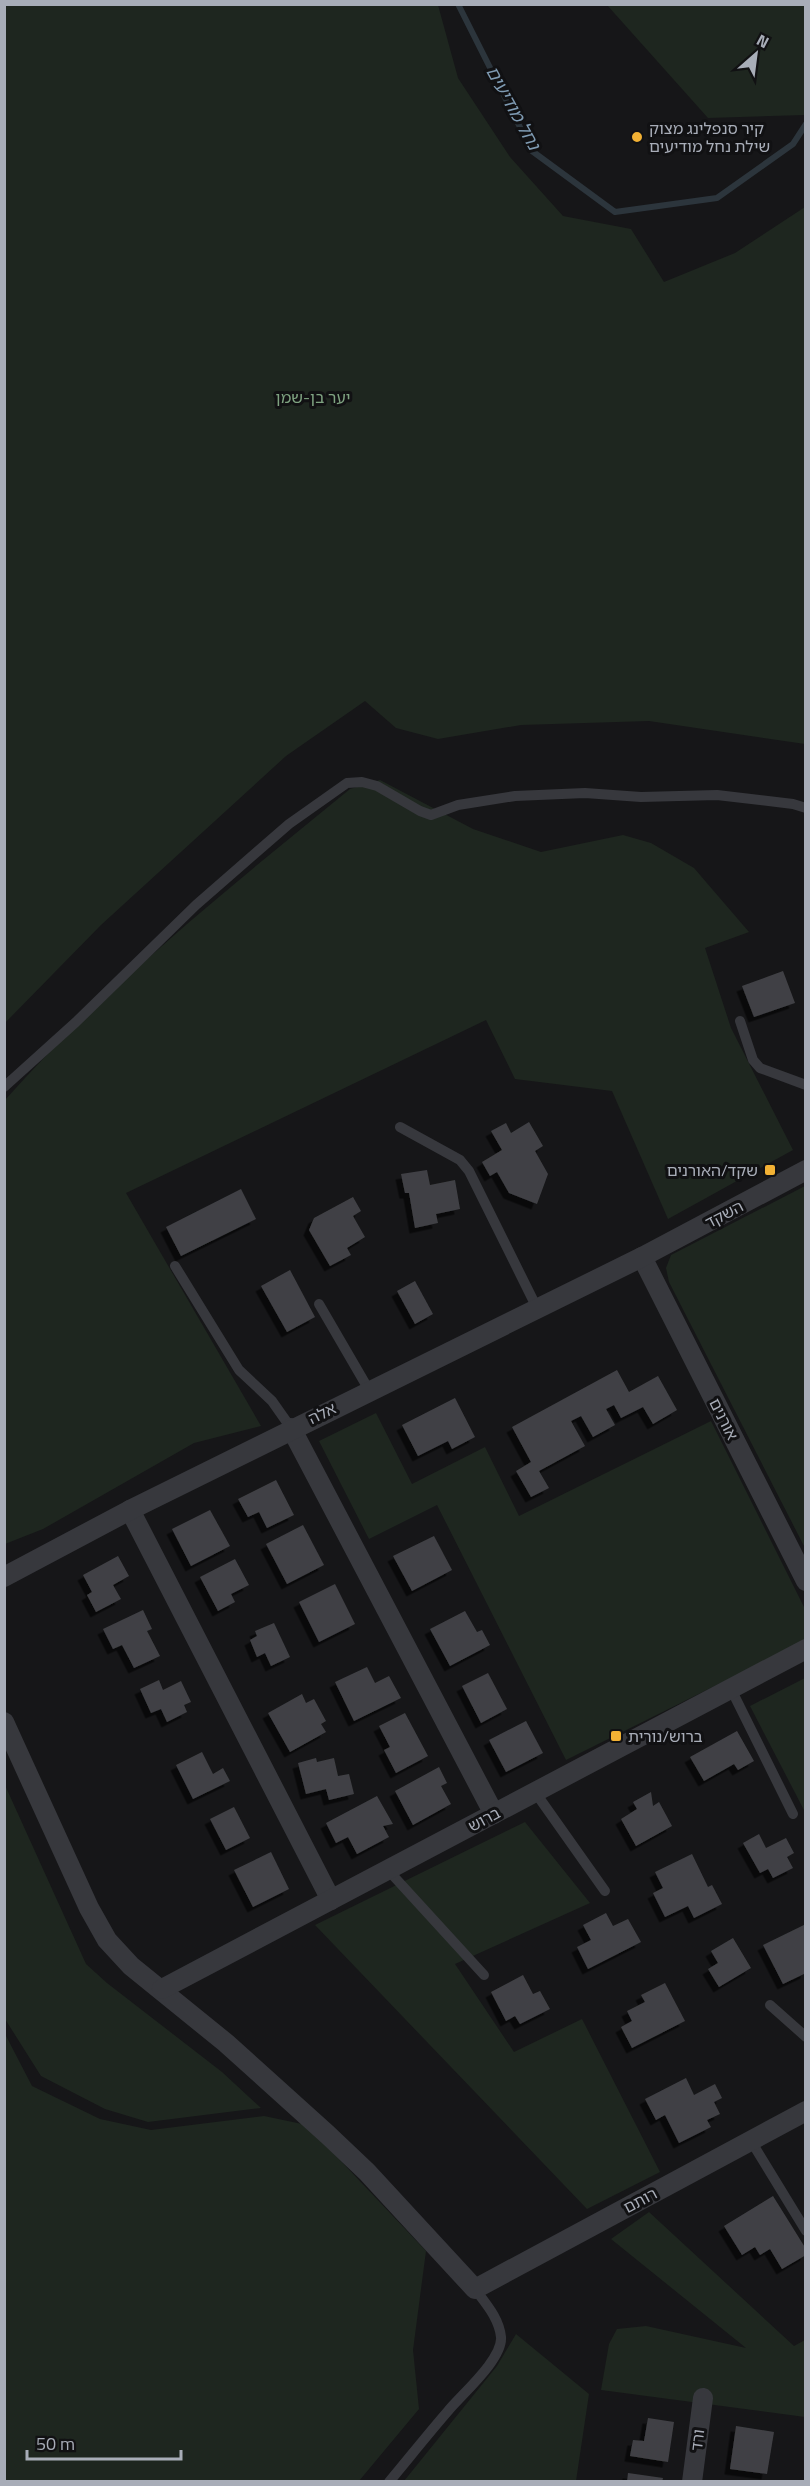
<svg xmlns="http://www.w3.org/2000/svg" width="810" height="2486" font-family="'Titillium Web','Noto Sans Hebrew',sans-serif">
<defs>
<filter id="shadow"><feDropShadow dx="-5.5" dy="5.5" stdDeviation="0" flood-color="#0009"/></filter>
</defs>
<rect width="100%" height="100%" fill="#161618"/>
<g fill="#1e261f">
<polygon points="5,4 438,5 458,78 510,157 563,216 631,229 664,282 735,253 805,207 805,744 649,721 521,725 438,739 396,728 365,701 286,756 101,925 5,1023"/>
<polygon points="607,5 805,5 805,115 708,118"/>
<path d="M380,780L473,829L541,852L623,835L651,843L694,868L749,932L705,948L731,1028L793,1150L668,1219L612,1091L515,1079L486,1020L126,1193L261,1426L194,1443L43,1529L5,1544V1100C108,984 230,887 350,789Z"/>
<polygon points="805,1186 805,1548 669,1282 666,1268 671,1255"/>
<polygon points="376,1413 412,1484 485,1447 519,1516 711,1421 805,1609 805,1641 566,1760 437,1505 369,1539 319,1441"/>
<polygon points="805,1678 805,1812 750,1706"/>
<polygon points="4,1783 86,1964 107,1983 222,2072 261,2108 148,2122 105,2109 41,2076 5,2019"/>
<polygon points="525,1822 590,1903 455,1964 514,2052 582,2019 660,2172 587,2209 315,1925"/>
<polygon points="4,2032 32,2086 100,2119 151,2130 264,2116 302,2124 320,2139 426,2251 413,2350 419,2409 359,2481 5,2481"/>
<polygon points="649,2212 794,2346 805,2340 805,2417 601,2390 609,2344 617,2329 646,2326 746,2348 611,2239"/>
<polygon points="516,2334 589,2394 576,2481 404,2481 497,2366"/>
</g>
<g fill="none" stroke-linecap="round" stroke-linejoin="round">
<polyline stroke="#2c353c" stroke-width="6" points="458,4 532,151 615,212 717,198 793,144 806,124"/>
</g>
<g fill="#404145" filter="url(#shadow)">
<polygon points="783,971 795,1003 754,1017 742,986"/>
<polygon points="529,1122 543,1146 535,1151 548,1174 537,1204 509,1193 497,1172 490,1176 482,1162 502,1150 491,1131 506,1123 511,1133"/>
<polygon points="427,1170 430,1185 455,1180 460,1209 436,1214 438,1223 415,1228 409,1193 405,1193 401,1174"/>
<polygon points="241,1189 256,1219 181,1256 166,1227"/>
<polygon points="353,1197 361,1211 353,1216 365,1237 347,1248 351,1255 330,1266 309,1230 314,1218"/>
<polygon points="290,1270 315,1317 287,1332 261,1286"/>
<polygon points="415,1281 433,1314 415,1324 397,1291"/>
<polygon points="617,1370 629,1392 658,1376 677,1410 653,1424 643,1407 621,1418 614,1405 606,1409 615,1425 593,1437 581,1416 571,1421 585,1446 539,1471 549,1488 531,1497 516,1471 531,1462 512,1427"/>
<polygon points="455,1398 475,1437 452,1449 448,1441 418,1456 402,1425"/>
<polygon points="276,1480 294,1515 267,1528 259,1512 248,1517 238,1499"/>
<polygon points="210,1510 230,1546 191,1566 172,1529"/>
<polygon points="303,1525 324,1565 287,1584 266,1544"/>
<polygon points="434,1536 452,1570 412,1591 393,1556"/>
<polygon points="118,1556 129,1576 113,1585 121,1599 96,1612 87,1595 92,1592 83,1575"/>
<polygon points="235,1559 249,1585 231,1594 235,1602 218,1611 200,1577"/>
<polygon points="335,1584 355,1624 319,1642 299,1602"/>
<polygon points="143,1610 152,1629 147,1631 160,1656 134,1668 122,1645 113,1649 103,1629"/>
<polygon points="465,1611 477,1632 482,1630 490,1645 450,1666 430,1629"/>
<polygon points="274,1623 290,1657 271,1666 265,1653 257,1657 250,1640 257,1636 255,1631"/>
<polygon points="367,1667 375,1683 389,1676 401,1698 354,1721 335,1682"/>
<polygon points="488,1673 507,1709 481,1723 462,1686"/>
<polygon points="159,1680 163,1690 181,1681 191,1702 184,1705 187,1712 167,1722 161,1709 151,1713 140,1689"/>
<polygon points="302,1694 306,1703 314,1699 326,1721 321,1724 326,1732 290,1752 268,1713"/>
<polygon points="405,1713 428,1756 396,1773 384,1750 390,1747 379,1726"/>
<polygon points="526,1721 543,1753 506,1772 489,1740"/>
<polygon points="737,1731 754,1761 738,1770 734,1764 704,1781 690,1757"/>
<polygon points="202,1752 213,1774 223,1768 230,1781 193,1799 176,1765"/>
<polygon points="316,1758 317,1762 334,1758 338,1776 349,1774 354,1794 329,1800 326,1789 306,1794 298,1763"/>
<polygon points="439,1767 447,1783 441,1786 451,1804 413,1825 395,1791"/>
<polygon points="651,1792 653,1806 659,1802 672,1826 636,1846 621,1819 637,1809 633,1802"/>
<polygon points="377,1796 393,1824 383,1826 389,1837 357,1854 348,1837 336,1843 326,1823"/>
<polygon points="234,1807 250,1838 226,1850 210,1819"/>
<polygon points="759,1834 766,1848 786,1838 794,1853 787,1857 793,1868 773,1878 768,1869 760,1873 743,1843"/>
<polygon points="271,1852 289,1889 253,1907 234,1870"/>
<polygon points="692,1854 708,1887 712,1885 722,1904 694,1918 688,1906 665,1917 653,1893 663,1888 655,1872"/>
<polygon points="606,1913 613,1926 628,1919 641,1942 588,1969 577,1947 591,1940 583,1925"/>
<polygon points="806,1924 806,1973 783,1984 763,1945"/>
<polygon points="733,1938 751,1968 719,1987 708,1969 718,1963 711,1951"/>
<polygon points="523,1975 533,1994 540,1991 550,2009 520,2024 515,2016 506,2021 491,1992"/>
<polygon points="665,1983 685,2021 632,2048 621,2027 632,2021 627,2011 645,2002 641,1995"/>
<polygon points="686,2078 694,2095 715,2084 722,2098 714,2102 720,2114 707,2120 711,2127 679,2143 665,2115 656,2120 645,2099"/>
<polygon points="773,2196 806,2249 806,2255 782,2269 770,2249 760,2255 755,2247 742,2255 724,2226"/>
<polygon points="648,2418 674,2422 668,2462 630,2456 633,2440 644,2441"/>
<polygon points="736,2426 774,2432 767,2474 730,2469"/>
<polygon points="628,2473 663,2478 662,2482 627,2482"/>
</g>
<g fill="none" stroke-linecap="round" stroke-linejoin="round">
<g stroke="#37383d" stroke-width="10">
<polyline points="740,1021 753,1060 760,1068 806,1085"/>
<polyline points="4,1087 76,1022 196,905 289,824 347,783 362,782 377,786 420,811 431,815 458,805 515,796 585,793 641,797 717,795 793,804 806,808"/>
<polyline points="400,1127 460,1160 469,1171 537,1308"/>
<polyline points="175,1266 239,1370 272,1401 291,1428"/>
<polyline points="319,1304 369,1390"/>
<polyline points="731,1689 793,1814"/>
<polyline points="535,1792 605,1891"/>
<polyline points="388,1870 484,1975"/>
<polyline points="770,2005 806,2037"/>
<polyline points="751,2141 806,2231"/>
<path d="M389,2482C409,2458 428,2434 448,2411C461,2395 503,2359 501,2337C499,2318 486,2304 475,2289"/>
</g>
<g stroke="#37383d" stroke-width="20">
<polyline points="642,1257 806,1581"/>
<polyline points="291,1428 494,1814"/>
<polyline points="130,1510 331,1900"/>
<polyline points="4,1577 130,1510 642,1257 806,1170"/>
<polyline points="4,1722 89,1908 107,1940 131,1966 226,2043 328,2135 367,2172 475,2289 806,2111"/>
<polyline points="162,1989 806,1649"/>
<polyline points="692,2482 703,2398"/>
</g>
</g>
<g fill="#f2b134" stroke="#111113" stroke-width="2">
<circle cx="637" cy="137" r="6"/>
<rect x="764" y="1164" width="12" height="12" rx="3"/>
<rect x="610" y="1730" width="12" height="12" rx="3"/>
</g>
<g text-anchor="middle" stroke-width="6" stroke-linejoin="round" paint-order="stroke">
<g font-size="16" fill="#a8adb8" stroke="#111113" text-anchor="start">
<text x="649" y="134">קיר סנפלינג מצוק<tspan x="649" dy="18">שילת נחל מודיעים</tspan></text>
<text x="758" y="1176" text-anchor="end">שקד/האורנים</text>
<text x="628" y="1742">ברוש/נורית</text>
</g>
<g font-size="16" fill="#7fa381" stroke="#111113">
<text x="313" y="403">יער בן-שמן</text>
</g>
<g font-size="16" fill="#a8adb8" stroke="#111113">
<text transform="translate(724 1214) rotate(-28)" y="6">השקד</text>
<text transform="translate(322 1413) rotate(-26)" y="6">אלה</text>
<text transform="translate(724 1419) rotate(63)" y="6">אורנים</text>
<text transform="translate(484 1819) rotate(-28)" y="6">ברוש</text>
<text transform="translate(640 2200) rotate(-28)" y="6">רותם</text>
<text transform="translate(697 2440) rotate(-83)" y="6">ורד</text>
</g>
<g font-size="18" font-style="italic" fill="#7f9bb3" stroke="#111113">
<text transform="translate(513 108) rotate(61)" y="6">נחל מודיעים</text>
</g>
</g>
<rect width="810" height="2486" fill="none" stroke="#a8adb8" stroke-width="12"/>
<g transform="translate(756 54) rotate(28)" stroke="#111113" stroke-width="4.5" paint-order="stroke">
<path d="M0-4.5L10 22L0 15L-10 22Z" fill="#a8adb8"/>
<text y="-9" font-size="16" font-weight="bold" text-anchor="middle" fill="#a8adb8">N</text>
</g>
<path d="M27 2450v9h154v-9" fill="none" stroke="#a8adb8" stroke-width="3"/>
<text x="36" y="2450" font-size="18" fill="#a8adb8" stroke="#111113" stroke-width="4.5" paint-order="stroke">50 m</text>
</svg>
